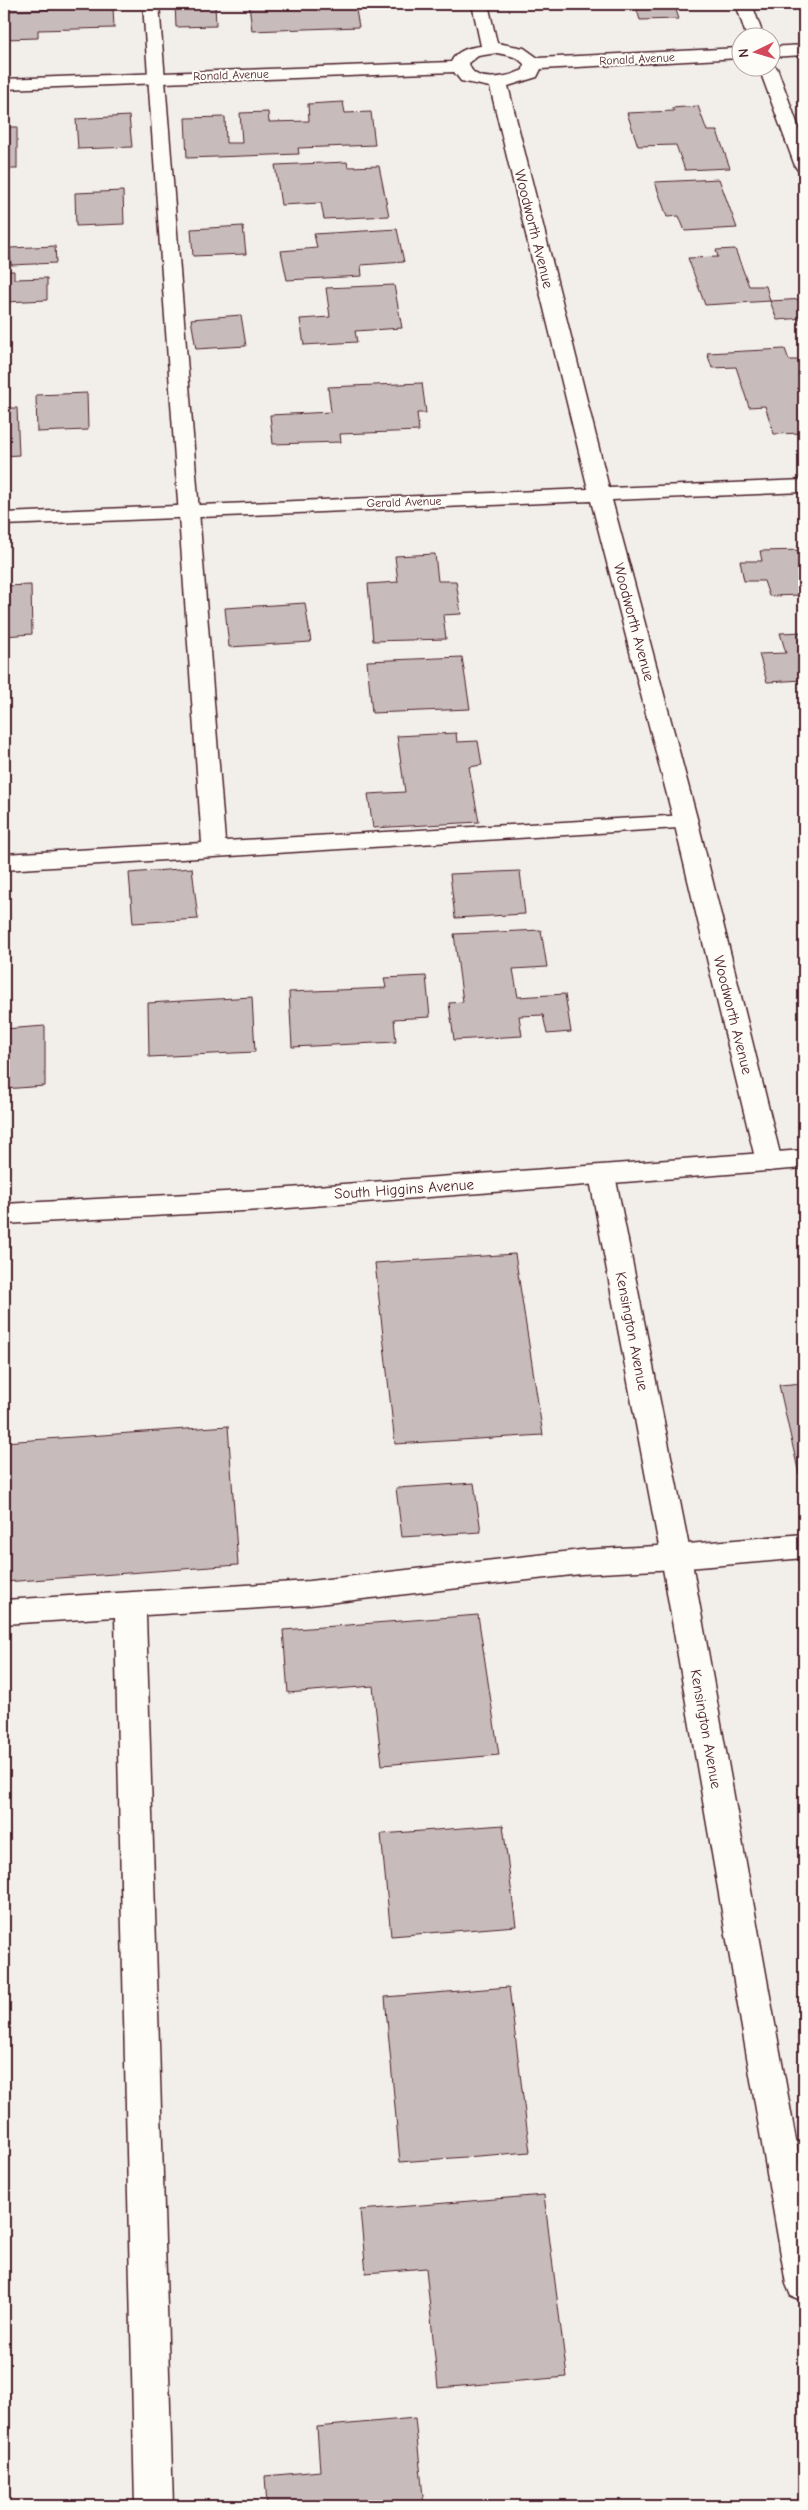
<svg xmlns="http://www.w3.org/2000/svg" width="808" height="2510" font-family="'Comic Neue',sans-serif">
<rect width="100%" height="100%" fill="#f2efeb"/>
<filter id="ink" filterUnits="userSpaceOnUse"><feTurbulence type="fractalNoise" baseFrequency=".02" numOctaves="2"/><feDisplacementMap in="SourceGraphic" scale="10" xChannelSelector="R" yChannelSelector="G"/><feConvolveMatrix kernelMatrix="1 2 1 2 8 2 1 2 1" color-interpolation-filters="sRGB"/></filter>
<g filter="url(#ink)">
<g fill="#c8bbbb" stroke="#4a1f2b">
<polygon points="175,4 215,4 216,26 176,27"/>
<polygon points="249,4 355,4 359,27 252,31"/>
<polygon points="635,4 674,4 679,19 640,20"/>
<polygon points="113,7 114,28 38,30 38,38 4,39 4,11"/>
<polygon points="343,102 345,113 371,112 375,145 298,148 299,154 187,158 185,118 225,117 226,143 242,143 240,113 268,112 269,122 309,121 308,104"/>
<polygon points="698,106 707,131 717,131 730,168 685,170 676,145 638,146 627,113 674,111 672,108"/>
<polygon points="129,116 132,147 78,149 76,119"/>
<rect x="4" y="127" width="13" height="42"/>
<polygon points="347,162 348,167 379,166 389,216 324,219 321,203 281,205 275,165"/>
<polygon points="719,179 737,228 685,231 679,216 667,217 655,182"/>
<polygon points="123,191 124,224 76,226 75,193"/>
<polygon points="243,226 246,254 193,256 191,229"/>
<polygon points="397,229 404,262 361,265 362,276 287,280 281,251 317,248 314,234"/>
<polygon points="55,246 56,263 11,265 10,248"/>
<polygon points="735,249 749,286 766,286 770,301 705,305 688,258 718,257 716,250"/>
<polygon points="4,271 14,271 14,279 47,278 47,300 6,302 6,319 4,319"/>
<polygon points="394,285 402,328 355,331 357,342 304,345 300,319 330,317 326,288"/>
<polygon points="804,299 804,318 777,320 770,301"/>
<polygon points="241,315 246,346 196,349 191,319"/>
<polygon points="785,349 789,360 804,360 804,433 774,434 765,406 749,407 736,367 712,368 707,353"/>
<polygon points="422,383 426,413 417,413 419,431 340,434 341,442 273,444 270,415 331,412 328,387"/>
<polygon points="87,393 88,430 37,432 36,395"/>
<polygon points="4,408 17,408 19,455 4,456"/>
<polygon points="804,550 804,595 769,596 764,581 744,581 740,561 762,561 760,551"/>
<polygon points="435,554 438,581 456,581 461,614 443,615 446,639 373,641 368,584 398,582 395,556"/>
<polygon points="31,585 32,634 4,636 4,586"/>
<polygon points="305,603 311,642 229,647 225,608"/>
<polygon points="804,632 804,680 767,682 759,654 786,653 780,633"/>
<polygon points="462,657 470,709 372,713 367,661"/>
<polygon points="456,733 457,742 478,741 482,765 469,767 479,822 373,828 368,794 405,792 397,736"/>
<polygon points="192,868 198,919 133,923 129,873"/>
<polygon points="520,871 525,914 455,918 450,874"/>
<polygon points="541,930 547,967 513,969 518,997 565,994 571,1032 547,1034 543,1015 519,1016 522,1036 454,1040 449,1003 463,1002 454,934"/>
<polygon points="426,976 430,1017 394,1019 396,1042 292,1047 289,992 386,988 384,978"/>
<polygon points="252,997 255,1052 149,1057 148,1003"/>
<polygon points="45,1026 45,1086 4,1089 4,1029"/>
<polygon points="515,1254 543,1435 395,1444 375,1263"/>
<polygon points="804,1383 804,1474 799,1474 779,1385"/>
<polygon points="228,1426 238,1565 4,1582 4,1442"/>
<polygon points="474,1483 481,1532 402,1537 396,1488"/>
<polygon points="478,1615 499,1755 382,1765 373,1686 288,1693 283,1630"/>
<polygon points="503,1825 516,1926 391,1936 381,1834"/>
<polygon points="509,1987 530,2152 400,2162 385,1997"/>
<polygon points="544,2195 567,2377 438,2388 426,2268 366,2273 360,2210"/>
<polygon points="415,2418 424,2506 267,2506 265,2476 320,2471 317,2427"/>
</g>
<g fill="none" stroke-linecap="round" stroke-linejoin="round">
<g stroke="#4a1f2b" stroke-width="3">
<g id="lane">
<polygon points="143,4 159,4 225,841 686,815 694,817 698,822 694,827 4,870 4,854 202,843"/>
<polygon points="736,4 752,4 764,38 747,38"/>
<polygon points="770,63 777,68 804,142 804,171 798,170 795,166 759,68 770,68"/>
<polygon points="804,1534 804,1558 676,1569 581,1574 310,1605 146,1615 173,2506 135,2506 115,1617 4,1624 4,1600 310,1581 581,1550 676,1545"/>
</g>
</g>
<g stroke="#4a1f2b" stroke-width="3">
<g id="street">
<path d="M472,4H488L497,43L524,48L538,58L740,48V58L541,69L537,77L508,86L609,488L804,480V492L612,500L698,822L782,1162L778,1169L769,1171L760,1169L756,1162L674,822L591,501L4,525V513L588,489L490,87L461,81L454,72L4,89V79L451,62C456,51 469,47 481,46ZM497,53C508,55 517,56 524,64L523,70C509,77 472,85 469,63L478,56Z"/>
<polygon points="804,45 804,55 770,57 770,47"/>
<polygon points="602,1166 611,1168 615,1175 691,1557 804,2185 804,2301 791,2296 786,2284 661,1557 589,1175 593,1168"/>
</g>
</g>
<g stroke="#4a1f2b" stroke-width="3">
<polygon id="secondary" points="804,1150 804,1168 262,1210 4,1224 4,1204 262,1190"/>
</g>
<use href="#lane" fill="#fdfcf7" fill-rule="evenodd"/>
<use href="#street" fill="#fdfcf7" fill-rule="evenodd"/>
<use href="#secondary" fill="#fdfcf7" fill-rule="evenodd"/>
</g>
</g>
<g text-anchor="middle" stroke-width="4" stroke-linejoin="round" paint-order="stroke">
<g font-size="12" fill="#4a1f2b" stroke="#fdfcf7">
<text transform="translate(637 59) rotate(-3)" y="4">Ronald Avenue</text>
<text transform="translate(231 75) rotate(-2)" y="4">Ronald Avenue</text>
<text transform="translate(404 502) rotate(-2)" y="4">Gerald Avenue</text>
</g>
<g font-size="15" fill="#4a1f2b" stroke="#fdfcf7">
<text transform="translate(534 229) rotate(76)" y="5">Woodworth Avenue</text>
<text transform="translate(634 622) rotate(75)" y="5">Woodworth Avenue</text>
<text transform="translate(733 1015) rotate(76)" y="5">Woodworth Avenue</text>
<text transform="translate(404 1189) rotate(-4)" y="5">South Higgins Avenue</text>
<text transform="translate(632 1331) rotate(79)" y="5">Kensington Avenue</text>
<text transform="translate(706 1729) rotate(80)" y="5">Kensington Avenue</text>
</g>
</g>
<rect width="808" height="2510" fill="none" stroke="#fdfcf7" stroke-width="20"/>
<rect x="10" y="10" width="788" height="2490" fill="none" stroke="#4a1f2b" stroke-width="2" filter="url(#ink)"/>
<g transform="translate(756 52) rotate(265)"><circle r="24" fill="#fdfcf7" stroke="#b5a4a5"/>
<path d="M0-4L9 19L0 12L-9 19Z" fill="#d1495b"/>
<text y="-8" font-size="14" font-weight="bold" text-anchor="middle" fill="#4a1f2b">N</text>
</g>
</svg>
